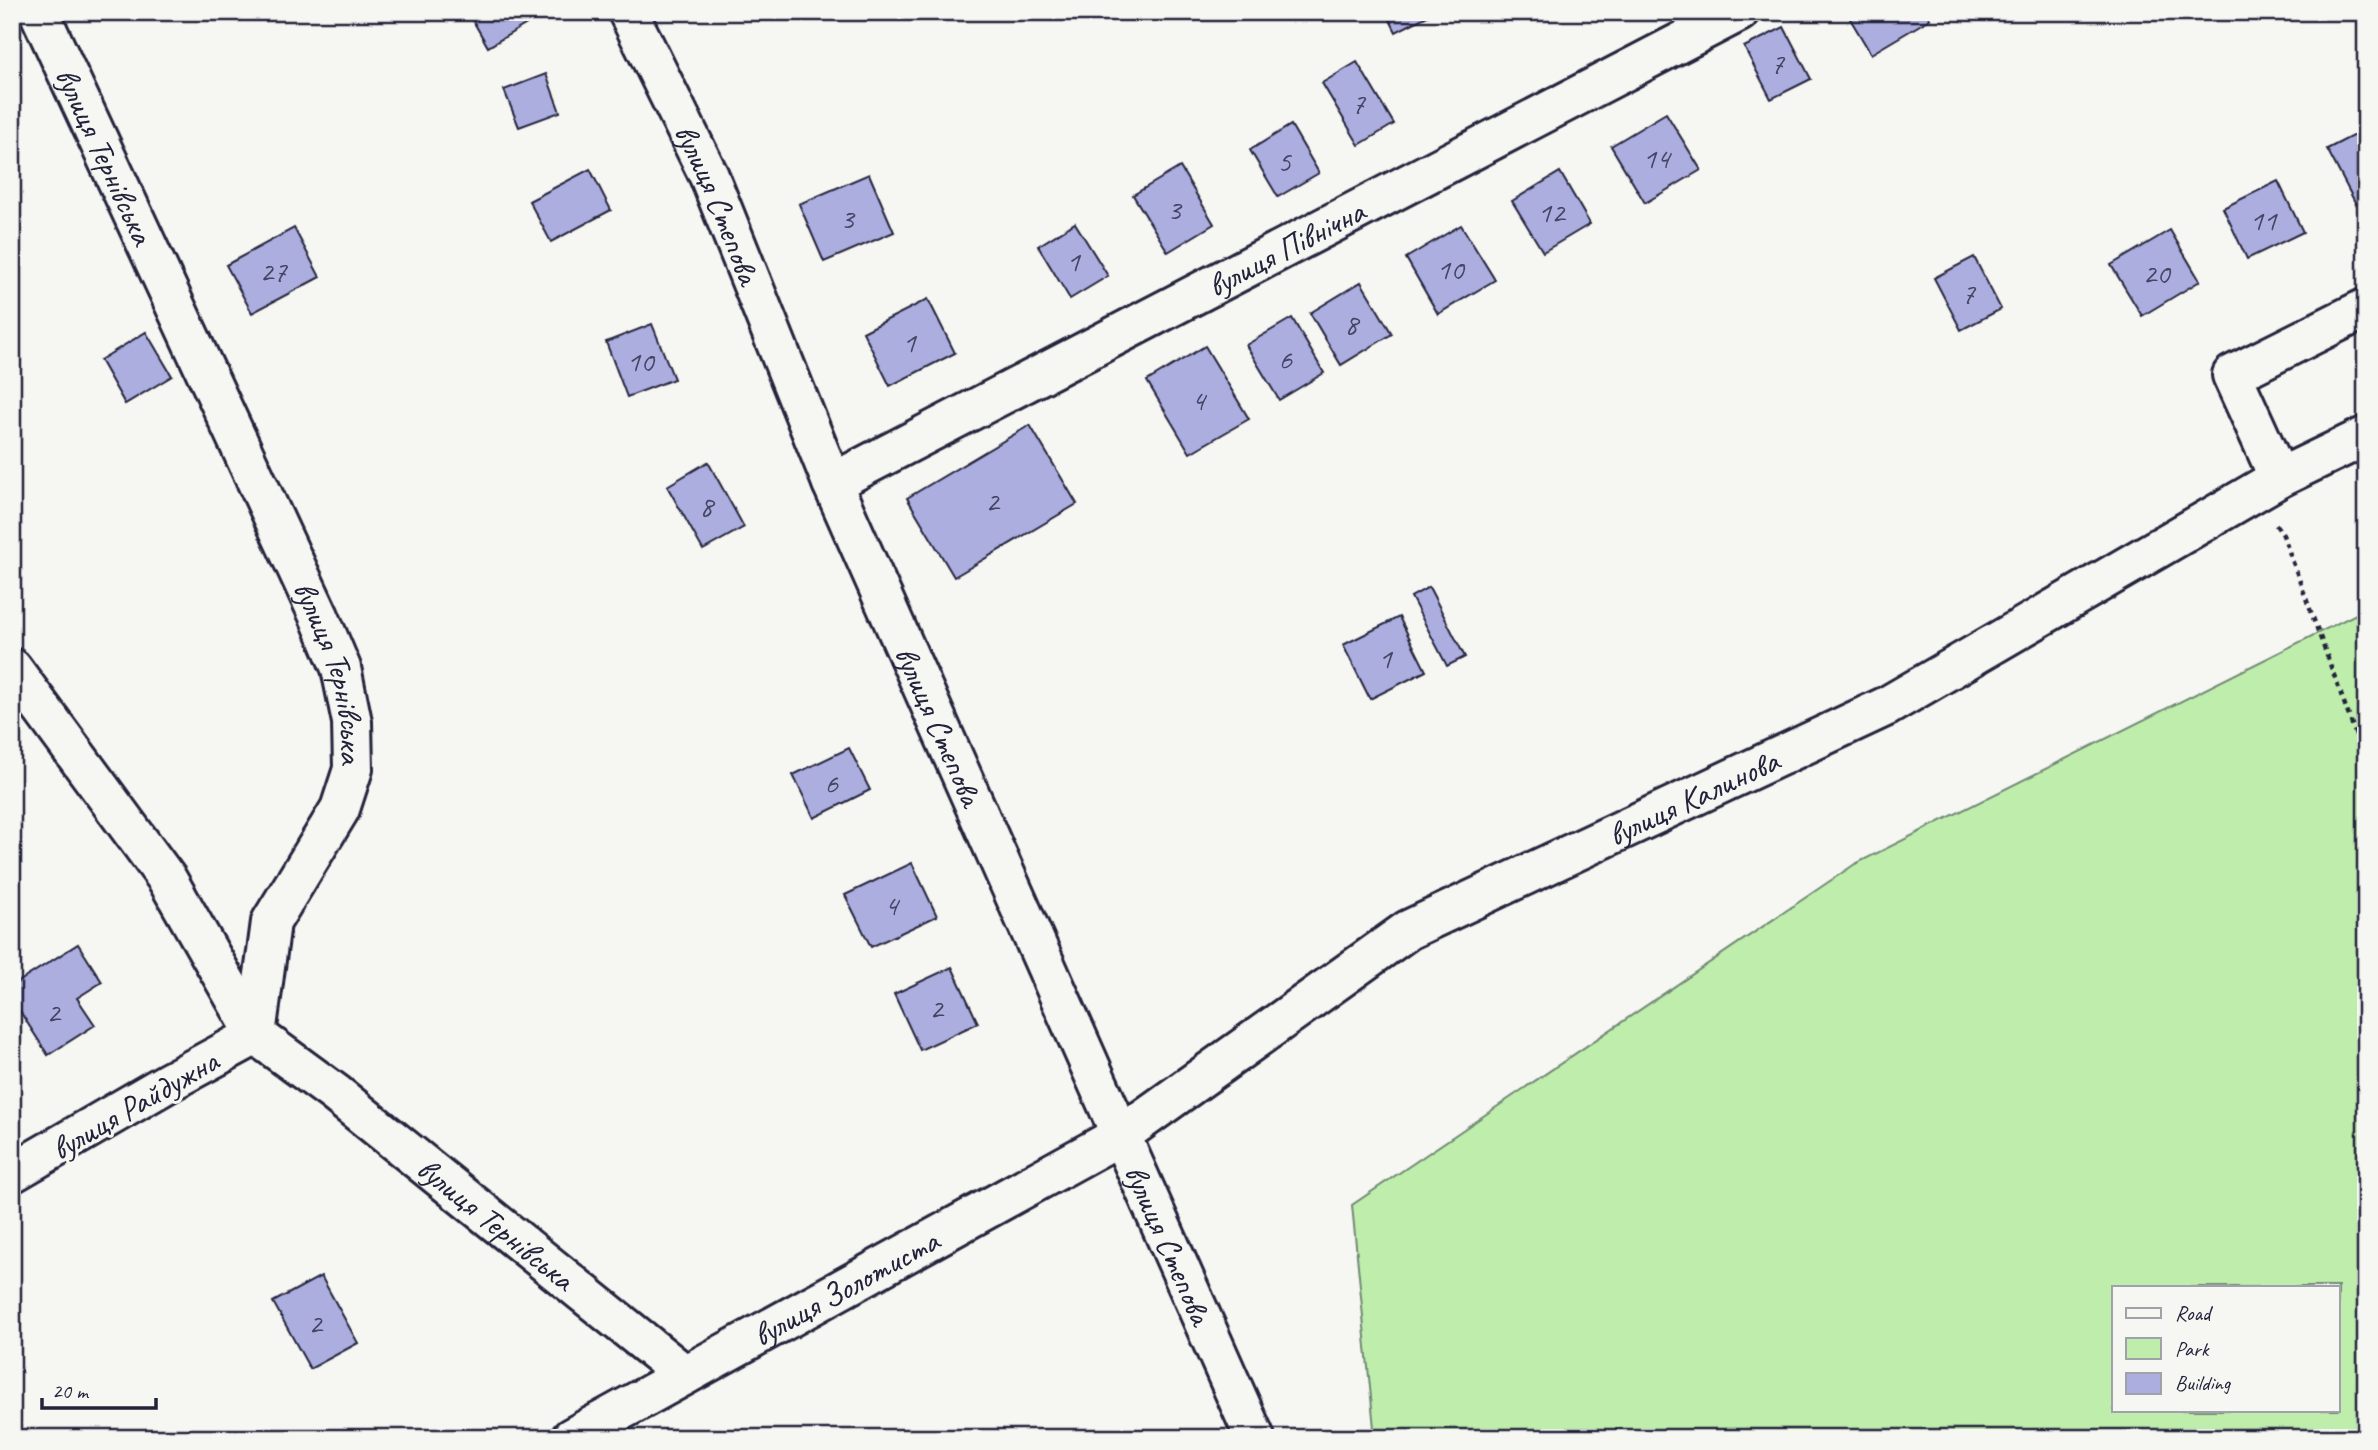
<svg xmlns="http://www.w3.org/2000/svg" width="2378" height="1450" font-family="Caveat,sans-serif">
<rect width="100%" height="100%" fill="#f6f6f2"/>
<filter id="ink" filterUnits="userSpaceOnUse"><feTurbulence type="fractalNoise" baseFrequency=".0143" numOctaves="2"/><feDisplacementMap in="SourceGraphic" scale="14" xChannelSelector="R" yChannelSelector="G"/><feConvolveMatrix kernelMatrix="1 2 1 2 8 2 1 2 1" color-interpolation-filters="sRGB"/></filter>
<g filter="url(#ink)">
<path fill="#bfeeac" stroke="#708874" stroke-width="2" fill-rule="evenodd" d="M2366,609V1438H1375L1352,1205L1855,864ZM2114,1287H2338V1410H2114Z"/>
<g fill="#acaedf" stroke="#22223b" stroke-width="2">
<polygon points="468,12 537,12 540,16 488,47"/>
<polygon points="1386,12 1435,12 1396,32"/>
<polygon points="1846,12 1926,12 1930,19 1871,54"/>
<polygon points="1784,27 1811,79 1771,99 1744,47"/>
<polygon points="1357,62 1394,124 1359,145 1322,83"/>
<polygon points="546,74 560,112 519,127 504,90"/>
<polygon points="1666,113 1701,170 1645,203 1611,146"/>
<polygon points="1291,125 1319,173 1278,197 1250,150"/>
<polygon points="2364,130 2366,134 2366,198 2356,204 2327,149"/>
<polygon points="1180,167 1214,224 1168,252 1133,195"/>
<polygon points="590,169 611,210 551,242 529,201"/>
<polygon points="1560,172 1590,224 1543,252 1512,201"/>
<polygon points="869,174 894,232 824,262 799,204"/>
<polygon points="2278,181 2303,232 2247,259 2223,208"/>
<polygon points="1075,223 1108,276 1070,299 1038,246"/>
<polygon points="1461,225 1495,280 1438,314 1406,258"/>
<polygon points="294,228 320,277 252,313 226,265"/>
<polygon points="2170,230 2200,281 2142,316 2111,265"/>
<polygon points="1974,257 2001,309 1961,330 1934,278"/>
<polygon points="1361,282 1392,334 1341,365 1310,313"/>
<polygon points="928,299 955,353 890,386 863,332"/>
<polygon points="1292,318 1324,373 1279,400 1246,345"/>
<polygon points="652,324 674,379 627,397 606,342"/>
<polygon points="146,332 172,376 125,404 100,360"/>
<polygon points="1205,346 1249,419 1190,453 1147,381"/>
<polygon points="1030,425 1077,504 954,577 907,498"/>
<polygon points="708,462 744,527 703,550 667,486"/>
<polygon points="1429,587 1465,657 1447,666 1411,597"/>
<polygon points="1399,617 1426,671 1370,699 1343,645"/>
<polygon points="849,748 870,790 814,818 793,775"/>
<polygon points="912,863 937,916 871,947 845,895"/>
<polygon points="78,944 102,982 77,998 95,1025 48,1055 12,999 12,986"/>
<polygon points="952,967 978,1023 920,1050 894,994"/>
<polygon points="321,1276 358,1343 310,1369 273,1302"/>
</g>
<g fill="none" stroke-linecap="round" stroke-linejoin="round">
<g stroke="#22223b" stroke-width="44">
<g id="minor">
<path id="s1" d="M39,12L319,616L341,668L352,722L353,769L340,809L271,922L256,1035L335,1093L685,1375"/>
<path id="s2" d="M628,12L709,176L832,483L1255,1438"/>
<polyline points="2279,478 2232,375 2366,308"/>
<path id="s3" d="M832,483L1739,12"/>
<polyline points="12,668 167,879 256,1035 169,1082 12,1173"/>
<path id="s4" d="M571,1438L1121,1135L1408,930L1887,706L2279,478L2366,436"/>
</g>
</g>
<polyline stroke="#22223b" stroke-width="4.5" stroke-dasharray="5 5" stroke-linecap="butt" points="2276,525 2283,535 2366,763"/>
<use href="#minor" stroke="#f6f6f2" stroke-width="38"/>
</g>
</g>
<g text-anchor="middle" stroke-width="6" stroke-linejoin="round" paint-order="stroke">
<g font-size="30" fill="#444564">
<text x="1777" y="73">7</text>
<text x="1358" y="113">7</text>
<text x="1656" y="168">14</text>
<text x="1284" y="171">5</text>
<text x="1174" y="219">3</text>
<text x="1551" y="222">12</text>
<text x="847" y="228">3</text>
<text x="2263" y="230">11</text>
<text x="1073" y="271">1</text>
<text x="1450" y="279">10</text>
<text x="273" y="281">27</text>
<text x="2156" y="283">20</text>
<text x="1968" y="303">7</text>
<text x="1351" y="334">8</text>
<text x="909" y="352">1</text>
<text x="1285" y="369">6</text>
<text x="640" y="371">10</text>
<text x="1198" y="410">4</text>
<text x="992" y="511">2</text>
<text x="706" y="516">8</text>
<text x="1385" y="668">1</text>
<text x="831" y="793">6</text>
<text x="891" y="915">4</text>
<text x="936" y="1018">2</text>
<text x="53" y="1022">2</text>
<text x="315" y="1333">2</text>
</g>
<g font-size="33" fill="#22223b" stroke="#f6f6f2">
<text dy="12" stroke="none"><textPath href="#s1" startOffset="158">вулиця Тернівська</textPath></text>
<text dy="12" stroke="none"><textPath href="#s2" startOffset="212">вулиця Степова</textPath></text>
<text dy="12" stroke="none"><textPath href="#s3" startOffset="511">вулиця Північна</textPath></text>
<text dy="12" stroke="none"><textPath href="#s1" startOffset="724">вулиця Тернівська</textPath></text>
<text dy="12" stroke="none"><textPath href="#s2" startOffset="779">вулиця Степова</textPath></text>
<text dy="12" stroke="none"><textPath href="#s4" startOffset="1295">вулиця Калинова</textPath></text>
<text transform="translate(134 1104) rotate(-30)" y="12">вулиця Райдужна</text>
<text dy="12" stroke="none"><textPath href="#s1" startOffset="1418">вулиця Тернівська</textPath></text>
<text dy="12" stroke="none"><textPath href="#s2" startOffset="1346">вулиця Степова</textPath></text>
<text dy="12" stroke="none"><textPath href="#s4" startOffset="313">вулиця Золотиста</textPath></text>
</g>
</g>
<rect width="2378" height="1450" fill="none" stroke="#f6f6f2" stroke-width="42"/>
<rect x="21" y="21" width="2336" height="1408" fill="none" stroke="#22223b" stroke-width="2.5" filter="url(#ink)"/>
<rect x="2112" y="1286" width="228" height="126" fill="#f6f6f2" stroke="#a1a1a9" stroke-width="2"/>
<rect x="2126" y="1308" width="35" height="10" fill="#f6f6f2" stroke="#a1a1a9" stroke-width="2"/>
<text x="2175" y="1320" font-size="21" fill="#22223b">Road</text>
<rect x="2126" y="1338" width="35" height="21" fill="#bfeeac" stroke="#a1a1a9" stroke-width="2"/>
<text x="2175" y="1356" font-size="21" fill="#22223b">Park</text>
<rect x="2126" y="1373" width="35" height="21" fill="#acaedf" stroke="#a1a1a9" stroke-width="2"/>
<text x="2175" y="1390" font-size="21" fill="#22223b">Building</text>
<path d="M42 1398v10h114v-10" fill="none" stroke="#22223b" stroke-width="3.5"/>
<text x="52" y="1398" font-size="21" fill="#22223b" stroke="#f6f6f2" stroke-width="5" paint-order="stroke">20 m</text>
</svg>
